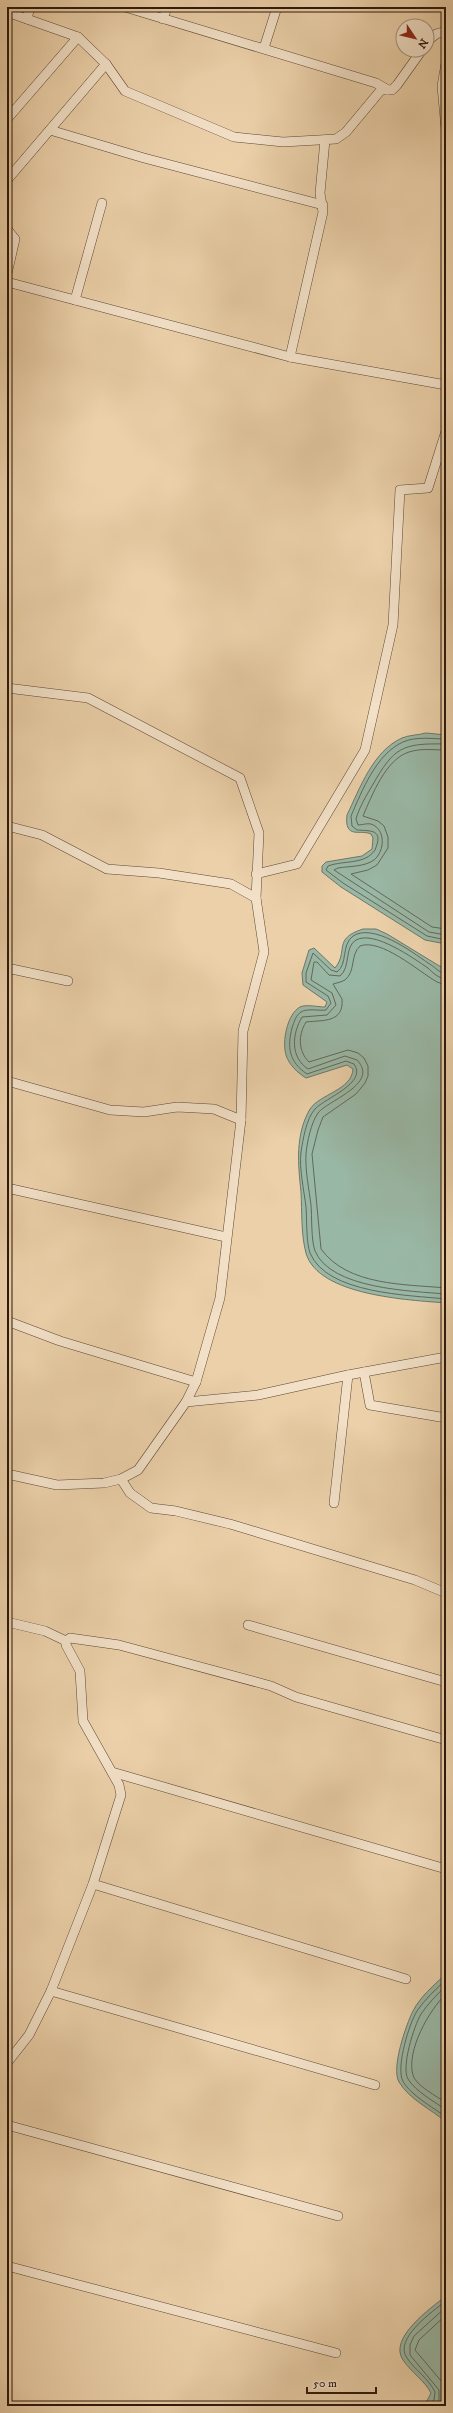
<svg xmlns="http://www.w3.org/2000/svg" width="453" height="2413" font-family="'IM FELL DW Pica',serif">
<rect width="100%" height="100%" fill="#ebd0a9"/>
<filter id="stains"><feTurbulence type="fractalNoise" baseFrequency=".005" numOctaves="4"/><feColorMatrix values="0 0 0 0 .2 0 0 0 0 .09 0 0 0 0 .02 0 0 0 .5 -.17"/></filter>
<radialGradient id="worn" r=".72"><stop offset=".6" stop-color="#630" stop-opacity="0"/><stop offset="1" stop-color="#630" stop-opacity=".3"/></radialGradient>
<g fill="#99b7a5" stroke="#6e7768">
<path d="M426,733L446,735V944L425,940L341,887L322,872V866L326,862L362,856L372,849L373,838L371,834C361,829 344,840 347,815C360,788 373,751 402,738C409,735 419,735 426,733Z"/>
<path d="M363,929H376L387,934L446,970V1303C410,1300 318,1296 306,1253C301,1235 302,1212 301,1192C298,1164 295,1135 310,1109C320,1094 352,1090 353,1069L347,1065L306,1078C298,1073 289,1065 286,1055C282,1042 287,1014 300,1007C306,1004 318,1007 325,1007L327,1002L303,985L302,973L309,950L314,948L335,968C349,951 332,939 363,929Z"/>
<path d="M446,1974V2122C431,2109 410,2100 399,2082C391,2068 406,2025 413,2011C420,1997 434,1985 446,1974Z"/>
<path d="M446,2296V2406H418L427,2401L431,2393C425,2381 411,2372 403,2360C388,2338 431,2308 446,2296Z"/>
</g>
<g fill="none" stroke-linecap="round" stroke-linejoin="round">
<g stroke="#636858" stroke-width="1">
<path d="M446,739C432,739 417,736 403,742C376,754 362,791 351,816L352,826L357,830C371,831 384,829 375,850C365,865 344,860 328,866L326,870L343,883L427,936L446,940"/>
<path d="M446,744C402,743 394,747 372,786C366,796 359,808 356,819L358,825C362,825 367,823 371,824C386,829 385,851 374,860C364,867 350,866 338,868L334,870L429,932L446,935"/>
<path d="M446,750C433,750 422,748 409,752C386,759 372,795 363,816L378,821L384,826L388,837V848L377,865L368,870L351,874L432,927L446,929"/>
<path d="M446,974C439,973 434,966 428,963C411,951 373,923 353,936C341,945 348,964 337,972L331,970L313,953L306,973V982L328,996L331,1003L326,1010C319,1011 307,1008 301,1012C296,1015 294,1022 292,1028C287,1047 289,1062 307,1074L346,1061L354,1064C368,1083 325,1098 315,1109C306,1119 303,1140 301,1152C299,1169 304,1190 306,1207C307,1219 306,1242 310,1253C327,1294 409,1295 446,1299"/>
<path d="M446,979C438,978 433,973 428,968C413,958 374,930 356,940C344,947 351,967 340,976L329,975L317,962H314L311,980L332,993L336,1005L327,1015L302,1017C292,1034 290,1057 308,1069L345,1056L357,1060C380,1084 328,1100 318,1113C311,1123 307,1142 306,1154C305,1170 309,1189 311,1205C312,1217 311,1240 315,1251C331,1289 411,1291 446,1294"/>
<path d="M446,985L437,982C418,971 381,938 360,946C350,955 356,971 345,980C341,982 337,983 333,984L342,999C344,1023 323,1020 306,1022C298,1035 298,1051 309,1062L348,1050L358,1053L364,1058L368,1066V1076L365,1083L356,1094L323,1117L318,1130L312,1154L321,1249C348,1286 404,1284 446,1288"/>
<path d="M446,1980C436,1989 425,1999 417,2011C409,2024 397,2064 402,2079C407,2093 434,2108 446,2117"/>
<path d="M446,1986C437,1994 428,2004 421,2014C414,2026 401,2067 408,2079C416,2092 434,2101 446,2110"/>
<path d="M446,1994C429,2010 406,2051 413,2075C416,2086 437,2096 446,2103"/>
<polyline points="446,2315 419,2340 415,2350 442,2382 446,2393"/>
<path d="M426,2406L434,2400L435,2392C429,2379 415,2370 407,2358C393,2339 433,2311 446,2301"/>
<polyline points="435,2406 439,2400 439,2390 410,2355 410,2345 414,2336 446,2307"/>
</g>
<g stroke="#5c4633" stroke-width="10">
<g id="minor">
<polyline points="125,7 376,83 388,90"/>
<polyline points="7,12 78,37 106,64 125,91 234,137 283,142 336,139 346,132 381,90 392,90 397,85 422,50"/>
<polyline points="27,19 30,7"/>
<polyline points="163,19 167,7"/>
<polyline points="427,42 436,34 446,31"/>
<polyline points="264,48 277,7"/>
<polyline points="446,63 442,86 446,129"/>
<polyline points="7,119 78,37"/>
<polyline points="50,130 144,158 323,205"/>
<polyline points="7,180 106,64"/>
<polyline points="7,229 15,239 7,274"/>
<polyline points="7,282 290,357 446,385"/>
<polyline points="75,300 102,203"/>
<polyline points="290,357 323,212 320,193 325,140"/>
<polyline points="7,688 88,698 240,778 259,833 256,898 264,952 243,1031 241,1120 220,1298 196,1382 186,1402"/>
<polyline points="7,826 42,835 107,869 159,873 231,884 256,898"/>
<polyline points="256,874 297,864 365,750 393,625 400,490 428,488 446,431"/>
<polyline points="7,968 68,981"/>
<polyline points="7,1081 110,1110 144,1112 177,1107 214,1109 241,1120"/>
<polyline points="7,1188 226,1237"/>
<polyline points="7,1321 60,1341 196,1382"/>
<polyline points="364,1372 370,1405 446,1418"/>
<polyline points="7,1474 57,1485 104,1483 121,1479 138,1470 186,1402 258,1395 348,1375 446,1357"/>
<polyline points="121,1479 130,1493 151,1508 176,1511 230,1524 415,1580 446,1593"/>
<polyline points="334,1503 348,1375"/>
<polyline points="7,1622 45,1631 66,1641"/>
<polyline points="248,1625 446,1682"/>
<polyline points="112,1772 446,1869"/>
<polyline points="93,1884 406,1979"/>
<polyline points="51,1991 375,2085"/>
<polyline points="7,2063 29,2035 51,1991 93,1884 121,1795 119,1785 83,1721 80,1671 66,1645 66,1641 70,1638 119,1645 271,1686 296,1697 446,1740"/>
<polyline points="7,2125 338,2216"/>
<polyline points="7,2266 336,2353"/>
</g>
</g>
<use href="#minor" stroke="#f2e0c7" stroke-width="9"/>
</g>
<rect width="453" height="2413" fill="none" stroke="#ebd0a9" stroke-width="24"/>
<rect x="8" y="8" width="437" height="2397" fill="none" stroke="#2d180c" stroke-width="2"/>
<rect x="12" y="12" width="429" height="2389" fill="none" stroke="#2d180c"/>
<g transform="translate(415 38) rotate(125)"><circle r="19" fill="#f2e0c7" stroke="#a3907c"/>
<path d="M0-3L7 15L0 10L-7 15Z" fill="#8f2418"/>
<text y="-6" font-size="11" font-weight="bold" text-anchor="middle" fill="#2d180c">N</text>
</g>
<path d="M307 2387v6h69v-6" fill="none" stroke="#2d180c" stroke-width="2"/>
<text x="313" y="2387" font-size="12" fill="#2d180c" stroke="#f2e0c7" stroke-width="3" paint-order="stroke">50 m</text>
<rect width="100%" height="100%" filter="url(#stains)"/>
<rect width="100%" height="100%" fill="url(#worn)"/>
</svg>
